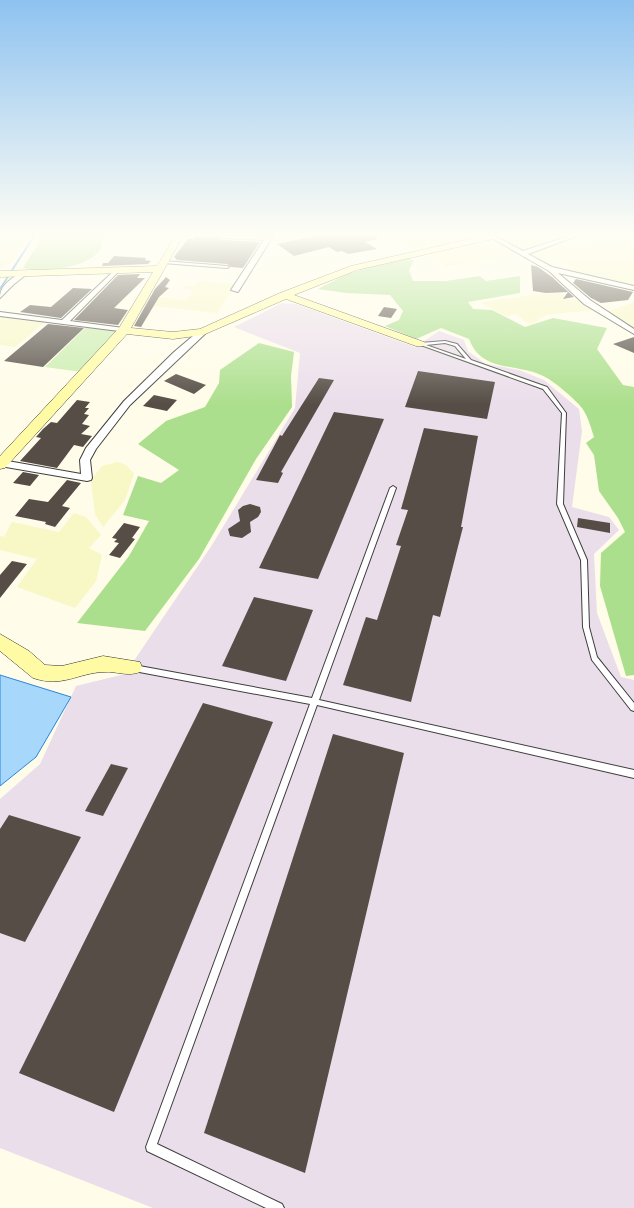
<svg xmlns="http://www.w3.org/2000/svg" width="634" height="1208" font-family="'Crimson Pro',serif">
<rect width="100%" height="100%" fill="#fffce9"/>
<polygon fill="#ebdeeb" points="282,303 296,304 415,347 439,331 464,340 468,351 486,364 519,370 544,380 579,409 582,431 572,507 609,517 619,530 594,554 597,613 621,677 634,680 634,1208 153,1208 0,1148 0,799 40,764 76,686 125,674 212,545 295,408 300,353 234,327"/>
<g fill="#f8f7c6">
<polygon points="0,236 31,236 9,264 0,269"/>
<polygon points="390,236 477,236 416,250"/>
<polygon points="504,236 542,236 554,241 522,253 502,239"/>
<polygon points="604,236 634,236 634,281 626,284 565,271 574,267 551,258 539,262 525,254 557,244 570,248"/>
<polygon points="488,240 495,241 518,255 446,267 428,253"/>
<polygon points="197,281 236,284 217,313 144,305 146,300 154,301 156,297 186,300 194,290 183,289 184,286 194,286"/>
<polygon points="544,293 546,294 561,293 568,300 579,299 593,310 546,315 532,324 525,322 517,314 507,316 482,304 481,302"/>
<polygon points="634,302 634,329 606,312"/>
<polygon points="0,316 45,322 15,347 0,345"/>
<polygon points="118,462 126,465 134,474 125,500 103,527 95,514 91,480 102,466"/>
<polygon points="74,513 86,517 101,535 89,548 102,555 96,581 75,608 17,587 37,559 0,550 0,536 4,537 12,522 59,532"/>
</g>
<polygon fill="#cbedaf" points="86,327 118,331 82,372 45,367"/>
<g fill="#acdf8d">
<path d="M43,236H103C101,240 103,245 100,250C88,268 42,273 23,268Z"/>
<path d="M407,257L414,261L409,270L413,281H446L480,276L486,281L520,276V293L468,302L473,309L492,310L525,327L553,318L607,328L597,349L623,385L634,387V675L626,676L600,586L601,553L625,532L618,518L599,491L594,455L586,443L594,437C591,428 588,416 582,408C576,400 556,383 547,378C518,361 483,375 469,339L441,328L416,339L385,326L399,320L403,311L390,295L346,293L318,289L347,274Z"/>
<polygon points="259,343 294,352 291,376 292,407 256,459 199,559 145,631 77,623 129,556 149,521 123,515 138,476 161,483 179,470 138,444 166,421 205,407 219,383 220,370"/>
</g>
<polygon fill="#a8d7fc" stroke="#2787db" points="0,675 71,697 36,757 0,786"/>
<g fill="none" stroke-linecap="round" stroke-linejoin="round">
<polyline stroke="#2787db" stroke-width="2" points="0,289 34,236"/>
</g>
<g fill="#554d46">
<polygon points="196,236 219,237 223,240 260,242 243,268 231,267 227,264 177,260 174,257 188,239 193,239"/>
<polygon points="314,236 377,236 377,239 365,242 377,249 348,254 342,251 337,252 329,247 294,256 277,244"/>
<polygon points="114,256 146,258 145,260 151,261 148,264 102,266 103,263 108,263"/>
<polygon points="531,265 538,267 552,277 574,297 563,299 568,292 546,293 533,291"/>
<polygon points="140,274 137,278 145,278 114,308 128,310 118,325 74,320 118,275"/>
<polygon points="166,277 170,280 165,287 169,288 159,297 141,327 134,326 155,289"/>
<polygon points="576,279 633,292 628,300 601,303 591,298 573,283"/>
<polygon points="73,288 92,289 61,318 20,312 30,305 51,307"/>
<polygon points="384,307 397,309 391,318 378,316"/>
<polygon points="48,324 84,328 43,367 4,361"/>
<polygon points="634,337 634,353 613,344"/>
<polygon points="418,371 495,382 487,419 405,407"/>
<polygon points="176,374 206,385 194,394 164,381"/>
<polygon points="319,378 334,380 281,472 283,473 278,483 256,480 280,435 282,436"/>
<polygon points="154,395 177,400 167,411 143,406"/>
<polygon points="77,400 90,402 85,408 89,408 84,414 89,415 82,424 90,426 81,434 92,436 83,447 74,445 57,468 20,461 41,438 36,437 43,429 51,422 57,423"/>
<polygon points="334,412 384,419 318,579 259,568"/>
<polygon points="424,428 478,436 461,527 463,527 440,617 433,615 411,702 343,685 366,617 377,620 401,546 396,545 408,510 401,509"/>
<polygon points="23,472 39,475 30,486 13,483"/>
<polygon points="67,480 81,483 62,506 70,508 55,527 45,524 46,522 15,516 29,499 48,502"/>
<polygon points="250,504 260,507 261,512 258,517 250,522 251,532 242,538 230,536 228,529 240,521 238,510 243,506"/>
<polygon points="578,518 610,523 610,533 577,527"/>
<polygon points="124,523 140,527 132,538 135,539 120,558 109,555 119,543 114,542 117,539 112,538"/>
<polygon points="12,561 27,564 0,598 0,575"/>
<polygon points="254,597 313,610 286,681 222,666"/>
<polygon points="203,703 273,722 114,1112 19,1073"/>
<polygon points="333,734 404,753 305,1173 204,1133"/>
<polygon points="111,764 128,768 103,816 85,811"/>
<polygon points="9,815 81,837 25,942 0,933 0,829"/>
</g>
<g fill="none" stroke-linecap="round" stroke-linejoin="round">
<g stroke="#3e3e3e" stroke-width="2">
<g id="lane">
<polygon points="164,261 227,266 229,267 227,268 163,263 162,262"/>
<path d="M445,341L457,344L471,360L547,387L566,413L563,504L587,560L589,627L597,657L634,703V711L631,710L592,660L583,627L581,560L557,504L562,413L543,389L418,344L420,343ZM445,343L455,346L466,359L426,345Z"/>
<polygon points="393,486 396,488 319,700 634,770 634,778 317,705 157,1144 282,1204 284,1208 266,1208 147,1151 146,1147 310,704 134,671 132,670 131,668 132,666 134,665 312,698 390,488"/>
</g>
</g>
<g stroke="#3e3e3e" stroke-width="2">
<g id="street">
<polygon points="220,236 273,236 238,292 231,290 264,240 223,238"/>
<polygon points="488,236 495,236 523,251 569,236 577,236 528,254 552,267 634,286 634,290 558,273 590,300 634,329 634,334 584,304 549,271"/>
<polygon points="117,268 119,269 119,271 70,321 124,328 128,330 127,332 0,316 0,312 62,320"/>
<path d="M22,272L28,273L13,285L0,298C0,285 11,279 22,272Z"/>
<polygon points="200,330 207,332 130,405 96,449 90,460 92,478 91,480 87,481 0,466 0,460 2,460 81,474 80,460 86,448 124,401 174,352"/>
</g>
</g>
<g stroke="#2d2d2d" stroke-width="1">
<g id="secondary">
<polygon points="175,236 183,236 131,328 173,332 200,329 280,293 351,266 483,236 497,236 493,239 357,270 294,295 424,342 426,344 424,346 416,346 286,299 203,335 173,339 127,334 5,468 0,469 0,456 119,328 153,272 0,277 0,271 157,266"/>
<path d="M0,634L29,651L45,665L62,666L103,656L140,662L142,667L140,672C128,677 116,671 104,672C77,673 63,688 33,678L0,651Z"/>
</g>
</g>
<use href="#lane" fill="#fff" fill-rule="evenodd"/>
<use href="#street" fill="#fff" fill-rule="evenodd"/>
<use href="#secondary" fill="#fffba4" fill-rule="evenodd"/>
</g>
<linearGradient id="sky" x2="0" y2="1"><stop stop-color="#8ec2f0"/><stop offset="0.58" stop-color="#fffef5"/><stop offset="1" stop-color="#fffef5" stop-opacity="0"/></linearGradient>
<rect width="634" height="405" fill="url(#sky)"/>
</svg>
